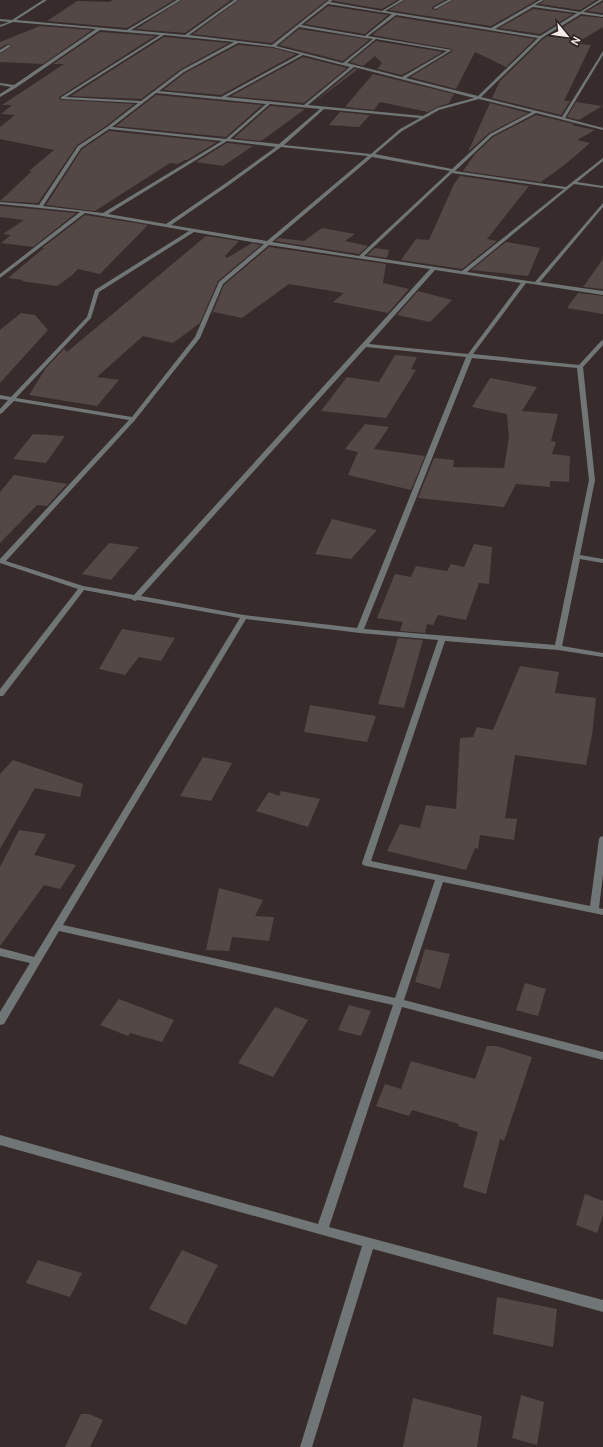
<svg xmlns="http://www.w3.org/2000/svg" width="603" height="1447" font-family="'DM Sans',sans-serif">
<rect width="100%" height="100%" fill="#372c2b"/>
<g fill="#534846">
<polygon points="113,0 174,0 127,28 47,21 77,1 109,2"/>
<polygon points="182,0 231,0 185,33 136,29"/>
<polygon points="239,0 327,0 272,43 193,34"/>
<polygon points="334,0 397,0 382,9 334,1"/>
<polygon points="405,0 445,0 432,7 432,9 436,10 453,0 537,0 491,26 389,10"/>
<polygon points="545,0 596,0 580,10 540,4"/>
<polygon points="603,2 603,13 587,11"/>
<polygon points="328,6 388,15 365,34 305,24"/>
<polygon points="533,9 573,14 540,34 499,28"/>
<polygon points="581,16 603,18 603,27 580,41 583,42 579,44 591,45 564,101 570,101 561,115 492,98 500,81 543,39"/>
<polygon points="396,17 535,39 506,67 475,52 456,89 410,77 453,51 452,49 372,35"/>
<polygon points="40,26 92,30 43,64 0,62 0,54 12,46 7,44 0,48 0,42"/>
<polygon points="299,29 365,39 369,40 343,61 279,45"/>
<polygon points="100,32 155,36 59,97 59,99 62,100 134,104 106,126 77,145 38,203 0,201 32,171 29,171 54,150 0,139 0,127 15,115 1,114 12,105 2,105 64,64 53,64"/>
<polygon points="164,37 229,43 181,69 141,99 71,96"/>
<polygon points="376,41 443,52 402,75 377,69 382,63 375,56 363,66 350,62"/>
<polygon points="238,45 273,48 296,54 221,95 163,90 185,73"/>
<polygon points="303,57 347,68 304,103 231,96"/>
<polygon points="354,69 358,69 312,104"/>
<polygon points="373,74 454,94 449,103 437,107 428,112 380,102 374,110 345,107"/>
<polygon points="156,95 262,105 226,137 116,126"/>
<polygon points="576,102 602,106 579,120 567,117"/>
<polygon points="490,103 528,113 489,133 468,152"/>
<polygon points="270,106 305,109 264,139 260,141 234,138"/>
<polygon points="340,112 370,115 359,127 329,125"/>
<polygon points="536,115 574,124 571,125 595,130 577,140 590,143 567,163 541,182 463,171 475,154 493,137"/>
<polygon points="109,131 217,142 187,160 185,160 178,164 170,163 95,211 46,205 82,149"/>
<polygon points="227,143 253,146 223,166 196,162"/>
<polygon points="460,176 529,186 487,239 497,241 462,269 401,260 416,239 429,240 454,184"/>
<polygon points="0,206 76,213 33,247 1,243 11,235 3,234 24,220 0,217"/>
<polygon points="85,215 148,225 100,274 78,269 71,276 57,286 21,281 23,280 8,278 44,248 42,248"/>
<polygon points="322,228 355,234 345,241 368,246 359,254 275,241 279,238 304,241"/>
<polygon points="206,236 239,241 225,256 227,258 252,243 261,245 218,281 200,323 173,343 143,336 97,377 119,380 97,406 29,395 46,368 64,349 67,352"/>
<polygon points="506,242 540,248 528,276 471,270"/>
<polygon points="269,247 386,264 383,283 409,289 388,313 333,302 344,293 289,284 242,318 214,312 212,314 224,285"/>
<polygon points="375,248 389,250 387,258 367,255"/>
<polygon points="603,259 603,289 583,287"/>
<polygon points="418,291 452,300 430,322 397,315"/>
<polygon points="578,293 603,296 603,314 567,308"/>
<polygon points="21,313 35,315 48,330 0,383 0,330"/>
<polygon points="395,355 417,357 411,369 416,370 386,418 321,411 347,377 379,382"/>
<polygon points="490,378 537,387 522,411 558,414 551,441 556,442 552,454 570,456 569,482 550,481 550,487 516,484 504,507 418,498 434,458 454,460 453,467 504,468 509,437 507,414 472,407"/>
<polygon points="365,424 389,427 374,449 425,456 411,490 348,475 358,452 345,449"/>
<polygon points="33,434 65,436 46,463 13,459"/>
<polygon points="14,475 67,484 47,506 37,505 0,543 0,492"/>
<polygon points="332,519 377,530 351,559 315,554"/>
<polygon points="109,543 139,547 111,580 82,574"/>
<polygon points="474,544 492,547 489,584 479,583 466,620 438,615 433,625 427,624 425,633 400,631 403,622 377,618 395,574 411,577 416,566 447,571 451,564 464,567"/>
<polygon points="122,629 175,638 161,661 139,657 125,675 99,669"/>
<polygon points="398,638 423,640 404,708 378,704"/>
<polygon points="520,666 559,672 555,693 596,698 592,735 586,765 515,755 505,818 517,819 514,840 480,835 478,849 475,848 466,870 387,851 400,824 420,828 426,805 456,809 460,738 473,737 477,727 493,730"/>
<polygon points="310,705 376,716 367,742 304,732"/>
<polygon points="203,757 232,763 211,801 180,796"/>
<polygon points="13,760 83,784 80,797 35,788 0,849 0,774"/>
<polygon points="281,791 320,799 308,827 256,811 269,792 279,796"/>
<polygon points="19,830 46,834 34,855 76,865 60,889 44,885 0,946 0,867"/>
<polygon points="219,888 263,900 255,916 274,917 269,941 232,937 229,951 206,950"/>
<polygon points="425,949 450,954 440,989 415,982"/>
<polygon points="525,983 546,989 538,1016 516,1010"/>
<polygon points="119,999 174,1020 162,1042 130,1033 128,1036 100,1025"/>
<polygon points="349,1005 371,1011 361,1036 338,1030"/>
<polygon points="275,1007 308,1020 273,1077 238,1063"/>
<polygon points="487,1046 496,1046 532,1057 504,1141 500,1139 486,1194 463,1187 478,1132 458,1126 459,1124 412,1110 409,1116 376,1106 385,1084 401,1089 411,1061 475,1079"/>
<polygon points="585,1194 603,1201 603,1215 597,1233 576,1225"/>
<polygon points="182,1250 218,1265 186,1325 149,1309"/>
<polygon points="38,1260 82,1273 70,1297 26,1283"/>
<polygon points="497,1297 557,1309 553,1347 493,1334"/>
<polygon points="521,1395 544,1402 537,1445 512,1438"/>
<polygon points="413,1398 482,1416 477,1447 403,1447"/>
<polygon points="81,1414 89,1414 103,1420 90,1447 65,1447"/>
</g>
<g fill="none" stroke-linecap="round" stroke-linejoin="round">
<g fill="#707676" fill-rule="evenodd">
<path d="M43,0H47L16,20L127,30L177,0H181L131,30L185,35L234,0H238L189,35L272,45L329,0H333L330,2L382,11L400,0H404L385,11L491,28L540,0H544L535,5L580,12L599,0H603L583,12L603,15V17L581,14L542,38L481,97L562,117L603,51V55L565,118L603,128V130L536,113L492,136L455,171L566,187L603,158V161L577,182L603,186V188L574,184L467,272L535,282L603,203V207L540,282L603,291V295L526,283L473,354L579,365L601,341L603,340V345L583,367L595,480L580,555L603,559V563L580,559L562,646L603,653V657L558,650L445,641L371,861L590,906L599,839L600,837L603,836V875L599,908L603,909V915L443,882L404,1000L603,1052V1060L402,1007L329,1227L603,1300V1312L373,1249L312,1447H300L362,1246L0,1145V1135L318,1224L393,1005L59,931L4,1024L0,1025V1012L30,963L0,956V948L34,957L240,618L138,600L135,601L131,599L84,590L3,696H0V689L78,589L0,563V559L129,420L14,401L2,413L0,414V409L8,400L0,399V395L11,397L87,317L95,290L189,231L85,213L0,278V274L80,212L0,204V202L39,205L78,146L107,127L138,103L62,99L60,98L160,35L100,30L17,87L0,97V94L11,87L0,85V83L14,85L96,29L13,22L0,27V25L9,22L0,21V19L12,20ZM328,4L392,14L365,36L301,25ZM533,7L577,13L540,36L495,29ZM396,15L538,38L478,96L406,78L452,50L368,36ZM299,27L365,38L373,39L343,63L276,46ZM164,35L234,42L182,70L141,101L66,97ZM376,39L447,51L402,77L347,63ZM238,43L273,47L300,54L221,97L159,91L184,72ZM303,55L350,67L304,105L226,97ZM354,67L474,98L437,108L423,116L308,105ZM156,93L266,104L226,139L112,127ZM479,99L532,112L490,134L452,169L375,154L402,131L439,110ZM270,104L320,109L279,144L230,139ZM324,109L420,118L400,129L371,154L284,145ZM109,129L222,141L103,213L43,206L81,148ZM227,141L276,147L226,183L166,224L108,214ZM281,147L368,156L267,241L171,225L229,185ZM372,157L450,171L359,256L272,242ZM452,173L564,189L462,271L364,256ZM194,232L264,244L219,282L195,337L132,417L16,398L91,318L99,292ZM269,245L430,269L134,595L83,586L6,561L135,420L200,338L223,284ZM435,270L521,283L468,354L369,344ZM366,347L466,357L357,628L244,615L141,596ZM472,358L577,368L589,480L555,645L364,629ZM246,619L360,633L438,640L362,863L363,865L366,866L435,880L395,998L63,925Z"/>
<polygon points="448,0 452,0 436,9 433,8"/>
<polygon points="8,45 11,46 0,53 0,50"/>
</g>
</g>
<g transform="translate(567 36) rotate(119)" stroke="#2d2221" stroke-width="3" paint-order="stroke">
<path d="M0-3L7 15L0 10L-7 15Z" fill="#f2ebea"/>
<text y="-6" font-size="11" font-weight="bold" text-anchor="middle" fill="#f2ebea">N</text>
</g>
</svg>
